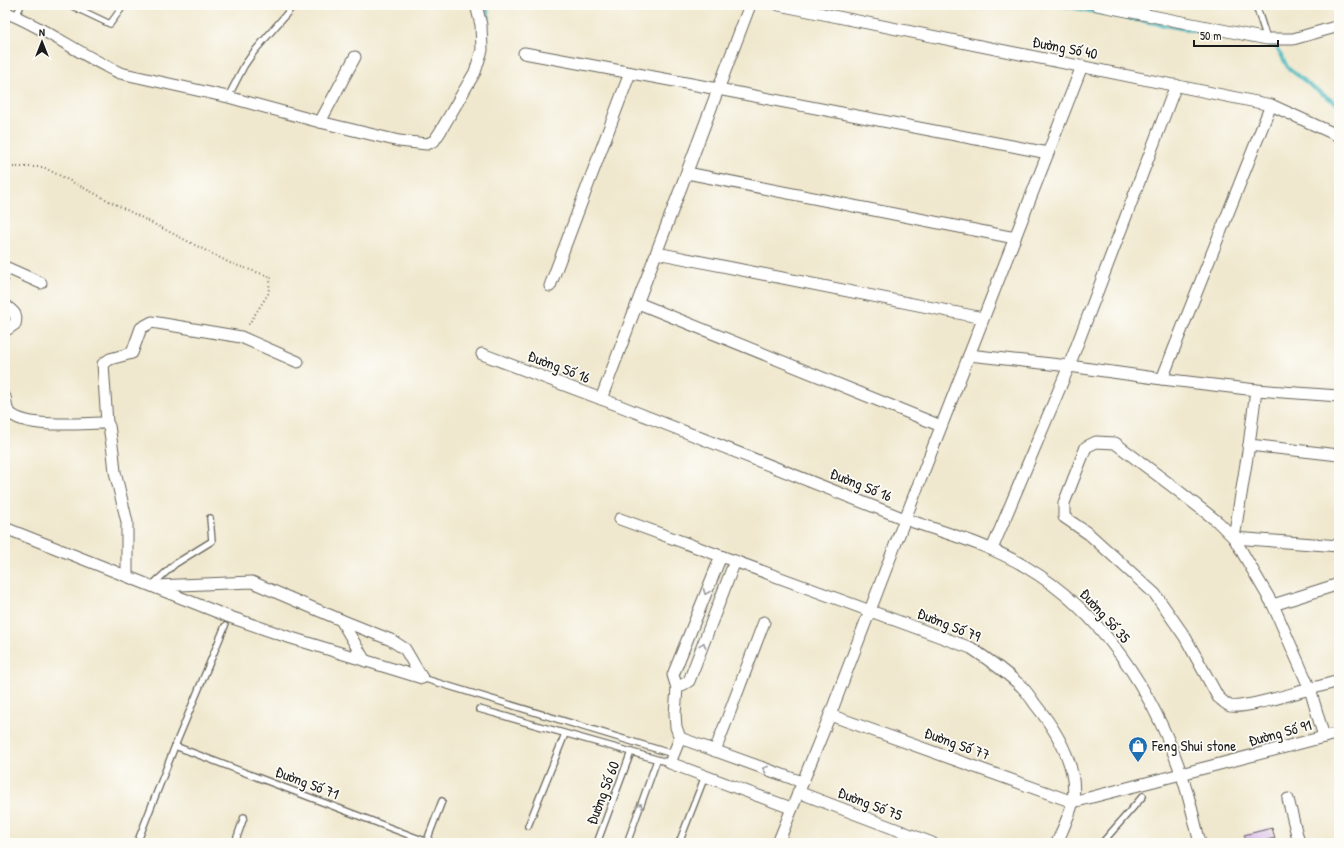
<svg xmlns="http://www.w3.org/2000/svg" width="1344" height="848" font-family="'Patrick Hand',sans-serif">
<rect width="100%" height="100%" fill="#fdfcf7"/>
<filter id="ink" filterUnits="userSpaceOnUse"><feTurbulence type="fractalNoise" baseFrequency=".025" numOctaves="2"/><feDisplacementMap in="SourceGraphic" scale="8" xChannelSelector="R" yChannelSelector="G"/><feConvolveMatrix kernelMatrix="1 2 1 2 8 2 1 2 1" color-interpolation-filters="sRGB"/></filter>
<filter id="wash" filterUnits="userSpaceOnUse"><feTurbulence type="fractalNoise" baseFrequency=".012" numOctaves="4" result="noise"/><feDisplacementMap in="SourceGraphic" scale="16" xChannelSelector="R" yChannelSelector="G"/><feGaussianBlur stdDeviation="0.9" result="paint"/><feColorMatrix in="noise" values="0 0 0 0 0 0 0 0 0 0 0 0 0 0 0 0 0 1.4 0 .05"/><feComposite in="paint" operator="in"/></filter>
<g filter="url(#wash)">
<rect width="100%" height="100%" fill="#f0e8ce"/>
<g fill="none" stroke-linecap="round" stroke-linejoin="round">
<g stroke="#49b8bf" stroke-width="3.5">
<polyline points="486,5 489,18"/>
<polyline points="1058,5 1253,42"/>
<polyline points="1263,44 1276,46 1288,68 1312,87 1339,105"/>
</g>
</g>
<g id="blocks">
<polygon fill="#d4b6e6" points="1272,828 1275,838 1256,843 1247,843 1244,835"/>
</g>
</g>
<g filter="url(#ink)">
<use href="#blocks" fill-opacity="0" stroke="#66635a" stroke-width="1"/>
<g fill="none" stroke-linecap="round" stroke-linejoin="round">
<g stroke="#66635a" stroke-width="8">
<g id="lane">
<polyline points="70,5 110,24 124,5"/>
<polyline points="1256,5 1267,39"/>
<polyline points="16,16 21,5"/>
<polyline points="228,97 244,66 253,53 294,5"/>
<polyline points="152,585 175,564 212,541 210,518"/>
<polyline points="422,678 673,754"/>
<polyline points="479,709 670,763"/>
<polyline points="175,746 430,843"/>
<polyline points="528,826 565,734"/>
<polyline points="137,843 175,746 225,626"/>
<polyline points="235,843 244,817"/>
<polyline points="426,843 442,801"/>
<polyline points="597,843 631,752"/>
<polyline points="627,843 657,760"/>
<polyline points="679,843 705,776"/>
<polyline points="1102,843 1143,796"/>
</g>
</g>
<g stroke="#66635a" stroke-width="13">
<g id="street">
<polyline points="779,5 1271,105 1339,136"/>
<polyline points="1097,5 1267,39 1293,39 1339,26"/>
<path d="M5,12C46,28 80,55 120,73L228,97L320,122L399,141L427,144L434,141L440,132L475,72L482,50L481,25L476,5"/>
<polyline points="524,53 718,89 1048,153"/>
<path d="M1082,66L905,519C945,533 988,544 1026,567C1102,612 1152,690 1181,773C1189,795 1194,820 1200,843"/>
<polyline points="320,122 355,57"/>
<polyline points="687,173 1015,238"/>
<polyline points="657,253 983,318"/>
<polyline points="5,267 41,283"/>
<polyline points="550,286 630,73"/>
<polyline points="638,303 941,426"/>
<path d="M5,305C13,312 18,313 15,324L5,331"/>
<polyline points="482,354 620,406 905,519 830,715 778,843"/>
<polyline points="969,355 1069,366 1162,379 1256,390 1249,445 1339,455"/>
<polyline points="1162,379 1271,105"/>
<polyline points="1256,390 1339,396"/>
<path d="M5,397C6,400 6,406 7,409C18,430 82,423 103,423H107L109,426L113,452L115,472L127,522V576"/>
<polyline points="601,399 750,5"/>
<polyline points="107,423 103,364 110,359 132,353 141,328 152,322 241,337 298,362"/>
<path d="M1096,442L1115,443L1172,486L1218,522L1234,538L1273,605L1310,689C1294,693 1244,709 1230,706C1225,704 1222,700 1218,697L1185,637L1155,594L1089,534L1064,517V503L1086,447Z"/>
<polyline points="1249,445 1234,538 1339,546"/>
<path d="M620,519L971,648C989,660 1006,672 1022,687C1027,692 1031,698 1035,704C1056,730 1078,765 1073,800C1072,810 1061,833 1057,843"/>
<polyline points="5,528 227,616 285,636 422,678"/>
<polyline points="992,549 1069,366 1176,85"/>
<polyline points="721,556 673,675 677,688 689,681 735,561"/>
<polyline points="156,586 252,582 341,620 365,661"/>
<polyline points="1273,605 1339,584"/>
<polyline points="341,620 391,640 405,649 422,678"/>
<polyline points="677,688 675,714 676,727 680,738 670,763 791,808"/>
<polyline points="830,715 1073,802"/>
<polyline points="1324,737 1310,689 1339,681"/>
<polyline points="680,738 802,782"/>
<polyline points="715,751 764,622"/>
<polyline points="798,792 932,843"/>
<polyline points="1288,799 1299,843"/>
<polyline points="1073,802 1339,733"/>
</g>
</g>
<g stroke="#66635a" stroke-width="2" stroke-dasharray="1 3" stroke-linecap="butt">
<polyline points="5,167 43,167 230,263 271,277 268,294 247,327"/>
<polyline points="5,288 9,279"/>
</g>
<use href="#lane" stroke="#fff" stroke-width="5.5"/>
<use href="#street" stroke="#fff" stroke-width="11"/>
</g>
<defs><path id="oneway-chevron" d="M-2-3.5L2.5 0L-2 3.5" fill="none" stroke-width="1.6" stroke-linecap="round" stroke-linejoin="round"/></defs>
<g stroke="#999">
<use href="#oneway-chevron" transform="translate(706 592) rotate(112)"/>
<use href="#oneway-chevron" transform="translate(703 645) rotate(-69)"/>
<use href="#oneway-chevron" transform="translate(765 769) rotate(-160)"/>
<use href="#oneway-chevron" transform="translate(640 806) rotate(-70)"/>
</g>
</g>
<defs>
<g id="shop-pin" transform="scale(1)"><path d="M0 17L-7.5 6A9.5 9.5 0 1 1 7.5 6Z" fill="#1f6fb2" stroke="#fdfcf7"/><path d="M-5-2.5h2.3a2.7 3.5 0 0 1 5.4 0H5L5.5 6h-11ZM-1.5-2.5h3a1.5 2.3 0 0 0-3 0Z" fill="#fff"/></g>
</defs>
<g fill-rule="evenodd">
<use href="#shop-pin" x="1138" y="746"/>
</g>
<g text-anchor="middle" stroke-width="3.5" stroke-linejoin="round" paint-order="stroke">
<g font-size="15" fill="#1c1c1c" stroke="#fdfcf7">
<text transform="translate(1065 48) rotate(11)" y="5">Đường Số 40</text>
<text transform="translate(559 367) rotate(21)" y="5">Đường Số 16</text>
<text transform="translate(861 485) rotate(22)" y="5">Đường Số 16</text>
<text transform="translate(1105 616) rotate(48)" y="5">Đường Số 35</text>
<text transform="translate(949 625) rotate(22)" y="5">Đường Số 79</text>
<text transform="translate(1280 733) rotate(-15)" y="5">Đường Số 91</text>
<text transform="translate(957 744) rotate(20)" y="5">Đường Số 77</text>
<text transform="translate(307 783) rotate(21)" y="5">Đường Số 71</text>
<text transform="translate(603 793) rotate(-69)" y="5">Đường Số 60</text>
<text transform="translate(870 804) rotate(21)" y="5">Đường Số 75</text>
</g>
<g font-size="15" fill="#1c1c1c" stroke="#fdfcf7" text-anchor="start">
<text x="1152" y="751">Feng Shui stone</text>
</g>
</g>
<rect width="1344" height="848" fill="none" stroke="#fdfcf7" stroke-width="20"/>
<g transform="translate(42 42)" stroke="#fdfcf7" stroke-width="3" paint-order="stroke">
<path d="M0-3L7 15L0 10L-7 15Z" fill="#1c1c1c"/>
<text y="-6" font-size="11" font-weight="bold" text-anchor="middle" fill="#1c1c1c">N</text>
</g>
<path d="M1194 40v6h84v-6" fill="none" stroke="#1c1c1c" stroke-width="2"/>
<text x="1200" y="40" font-size="12" fill="#1c1c1c" stroke="#fdfcf7" stroke-width="3" paint-order="stroke">50 m</text>
</svg>
